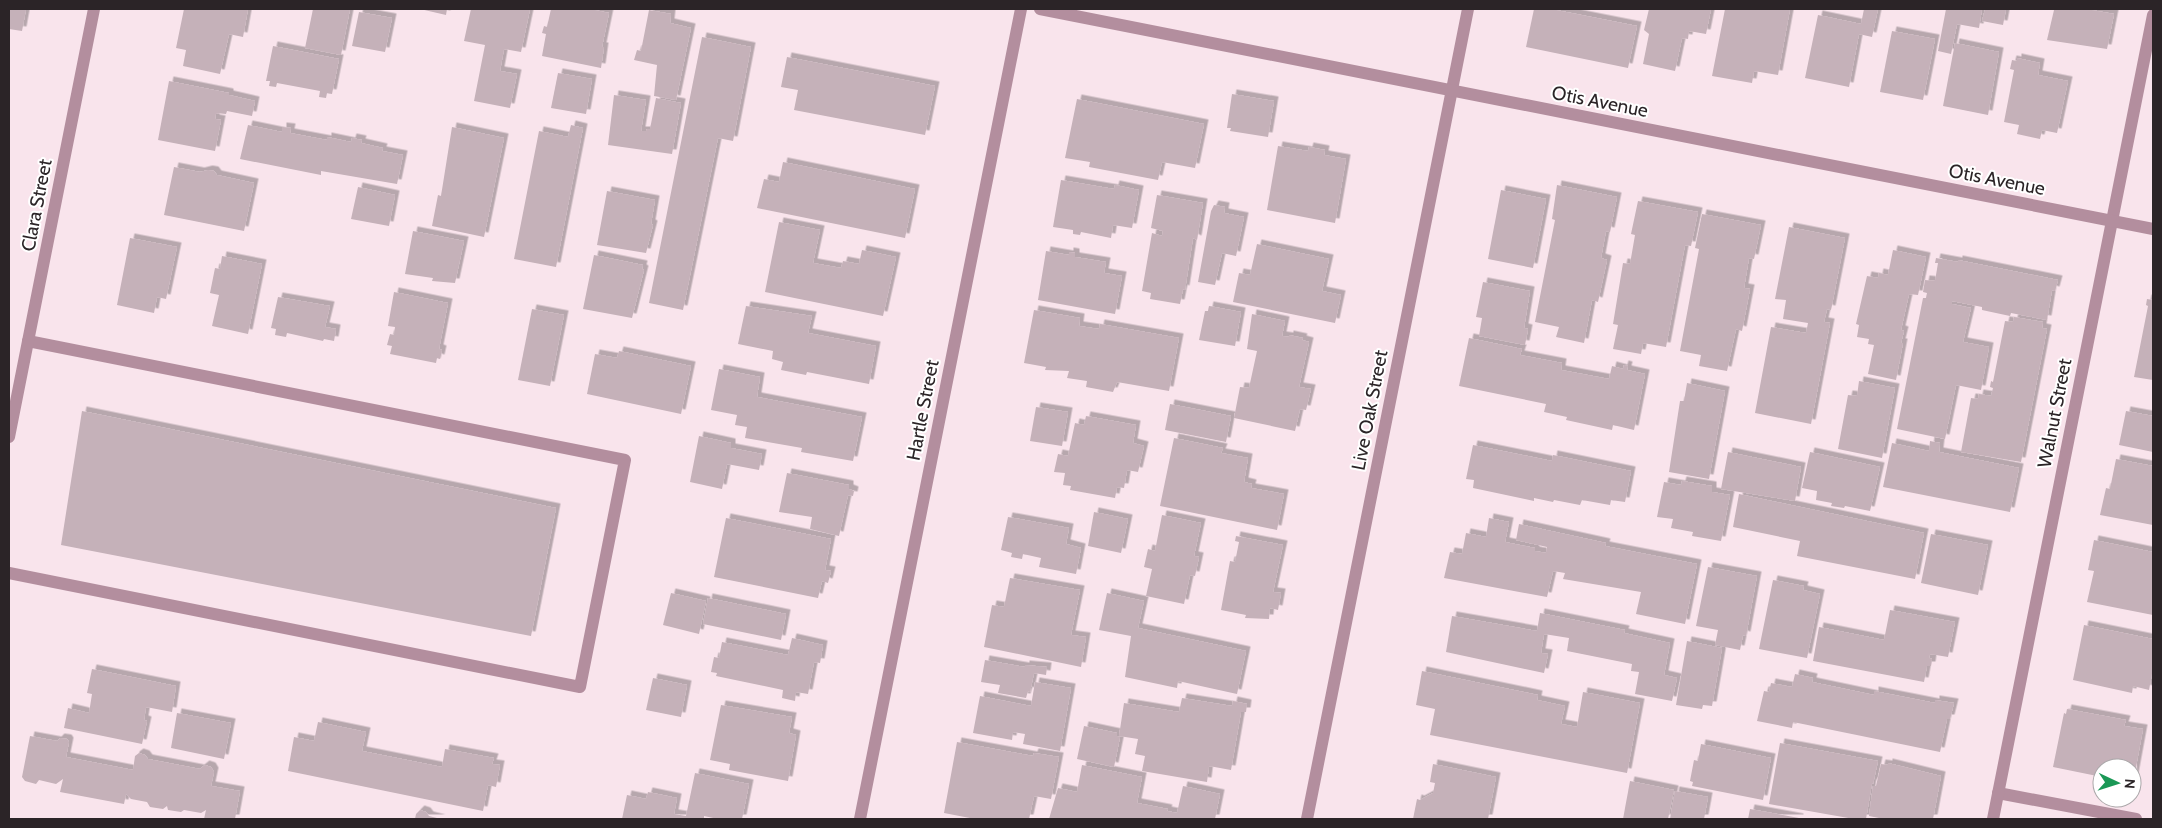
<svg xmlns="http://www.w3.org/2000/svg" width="2162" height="828" font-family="Cabin,sans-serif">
<defs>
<filter id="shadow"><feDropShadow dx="4.5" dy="-4.5" stdDeviation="0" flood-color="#0004"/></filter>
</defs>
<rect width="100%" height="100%" fill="#f9e4ec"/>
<g fill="#c5b1b9" filter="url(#shadow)">
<polygon points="9,9 26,9 22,31 9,29"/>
<polygon points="184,9 248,9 243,37 229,34 220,74 183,66 186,50 176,48"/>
<polygon points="313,9 350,9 341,55 305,48"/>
<polygon points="420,9 447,9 446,15"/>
<polygon points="471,9 530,9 521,52 504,49 500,71 517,74 510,108 474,101 485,45 464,41"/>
<polygon points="551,9 590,9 609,13 602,47 604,47 601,68 542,56 546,34 542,33 544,26 547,27"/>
<polygon points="1534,9 1551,9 1637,26 1628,68 1526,47"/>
<polygon points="1649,9 1711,9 1706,34 1689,31 1688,39 1682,38 1675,71 1643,64 1649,34 1644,30"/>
<polygon points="1725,9 1790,9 1778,75 1754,71 1752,83 1712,76"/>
<polygon points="1864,9 1878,9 1872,37 1859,34 1849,87 1805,78 1818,15 1861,24"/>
<polygon points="1946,9 1982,9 1979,28 1957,24 1951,54 1938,51"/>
<polygon points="1985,9 2006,9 2003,25 1982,21"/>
<polygon points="2086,9 2114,14 2107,49 2047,40 2054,10"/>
<polygon points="649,10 671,14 670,23 691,28 676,100 654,96 657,65 634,60 637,50 641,51"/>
<polygon points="359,12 392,18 385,52 352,46"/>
<polygon points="1892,31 1935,39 1923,100 1880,92"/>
<polygon points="702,37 751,47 733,141 718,138 683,310 649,303"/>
<polygon points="1955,43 1999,52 1988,115 1943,106"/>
<polygon points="273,46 339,59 332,94 327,93 326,98 319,97 320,91 277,83 276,87 269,86 270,81 266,81"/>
<polygon points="787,57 935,86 925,135 794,110 798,90 781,87"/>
<polygon points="2017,58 2040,63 2038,75 2068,81 2057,133 2042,130 2040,139 2017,134 2019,125 2004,122 2014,70 2010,69 2012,60 2017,61"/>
<polygon points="558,73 592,79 586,114 551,108"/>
<polygon points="169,81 229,93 229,95 255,101 252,116 227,111 226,114 216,113 215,119 221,120 215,151 158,140"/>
<polygon points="1232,94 1274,101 1268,137 1230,131 1231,128 1227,128"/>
<polygon points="614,95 646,100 641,131 646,131 647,129 650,129 656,98 681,103 672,154 608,145"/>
<polygon points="1077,99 1204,124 1195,168 1162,162 1158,180 1089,167 1090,162 1065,158"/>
<polygon points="248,125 282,132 282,127 291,128 290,133 327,140 327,137 351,142 352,138 362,140 361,143 383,148 382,151 403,155 397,184 321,171 321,175 240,159"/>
<polygon points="571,125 583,128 556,267 514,259 539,131 568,137"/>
<polygon points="452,127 504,138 484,237 432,226 438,195 441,196"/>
<polygon points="1278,146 1308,151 1309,147 1325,150 1324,155 1346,159 1335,223 1267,210"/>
<polygon points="783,162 915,189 905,238 757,208 764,179 779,182"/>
<polygon points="174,167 200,172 208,170 214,171 217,175 254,183 244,231 164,215"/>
<polygon points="1061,180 1114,189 1115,185 1139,190 1132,228 1113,225 1111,238 1081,232 1080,235 1073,234 1073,230 1053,227"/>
<polygon points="1557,185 1617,197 1610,232 1606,231 1601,258 1607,260 1598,302 1592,300 1584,343 1556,337 1559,327 1535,322 1555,220 1552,219"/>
<polygon points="358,187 395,195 389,226 351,219"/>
<polygon points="1501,190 1546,199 1533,268 1488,259"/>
<polygon points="607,191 655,200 651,224 653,225 646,253 597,245"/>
<polygon points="1157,195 1203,203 1197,240 1193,238 1185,290 1183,289 1180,304 1150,299 1151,293 1142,291 1152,233 1162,236 1163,231 1151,228"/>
<polygon points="1638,201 1698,212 1691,246 1685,245 1666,347 1643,343 1641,354 1613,349 1618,325 1613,324 1623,263 1630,264 1635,235 1631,234"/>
<polygon points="1214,205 1225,207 1224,213 1244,217 1236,256 1222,253 1215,285 1198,282 1211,211"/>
<polygon points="1702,214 1761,225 1754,259 1749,258 1744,288 1750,289 1742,331 1736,329 1727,371 1699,366 1701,355 1680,351 1699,249 1695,248"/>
<polygon points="779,222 820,230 813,263 841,268 843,261 859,264 862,250 896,257 883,316 765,292"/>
<polygon points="1789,227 1845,238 1831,310 1827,309 1824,322 1830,323 1811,424 1755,413 1771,327 1806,333 1808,323 1783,319 1786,300 1775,299"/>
<polygon points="413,231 464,241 455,283 432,281 433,278 405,274"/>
<polygon points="130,238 177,247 166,299 157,297 154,313 117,305"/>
<polygon points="1257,244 1329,259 1322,291 1341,295 1335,323 1233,302 1239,273 1250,275"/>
<polygon points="1893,250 1926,257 1918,295 1909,294 1901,330 1904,331 1901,343 1903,343 1896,380 1868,374 1874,345 1868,344 1869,339 1857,337 1859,325 1856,324 1867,276 1878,278 1879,273 1888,275"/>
<polygon points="1046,251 1069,255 1069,252 1075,253 1075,257 1106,262 1104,273 1122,276 1115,314 1038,300"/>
<polygon points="594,255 643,265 642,269 644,270 632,318 583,309"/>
<polygon points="222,256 262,264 248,334 212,326 219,295 210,293 215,268 220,269"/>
<polygon points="1936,258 1958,262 1958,260 2058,280 2055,291 2052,290 2047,320 2011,313 2010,316 1982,310 1982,307 1952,301 1952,304 1971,308 1963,342 1989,347 1981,390 1956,385 1945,439 1897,429 1923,298 1926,298 1927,293 1923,292 1925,280 1935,281 1938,263 1935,263"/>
<polygon points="1483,282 1530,291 1524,328 1528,329 1525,345 1479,336 1482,318 1476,317"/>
<polygon points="394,292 448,303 439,349 442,350 440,359 437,358 436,363 390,354 392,346 387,345 390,334 394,335 395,327 388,326"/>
<polygon points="278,297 330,306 325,327 336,329 334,341 324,339 323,341 287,333 286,337 275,335 276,329 271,328"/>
<polygon points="2147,299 2153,300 2153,380 2134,377 2148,306 2146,305"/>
<polygon points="746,306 812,316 808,333 876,346 869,384 807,372 806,375 781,370 783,362 772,359 773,351 738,344"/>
<polygon points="1209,306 1241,312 1235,346 1199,340 1205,311 1208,311"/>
<polygon points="532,309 564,315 550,386 518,380"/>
<polygon points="1034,310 1080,318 1079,326 1099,329 1100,324 1179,338 1169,391 1117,382 1113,392 1086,387 1087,381 1067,378 1069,371 1045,370 1046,367 1024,363"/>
<polygon points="1252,314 1285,321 1282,336 1289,337 1289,335 1303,338 1302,340 1309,342 1299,387 1311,389 1306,410 1300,409 1295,431 1234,418 1240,387 1249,388 1257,351 1247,349"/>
<polygon points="2014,317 2043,322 2042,328 2047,329 2021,462 1961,452 1971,398 1978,399 1979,394 1991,396 1993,388 1990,387 1991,381 1993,382 2005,321 2013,322"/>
<polygon points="1469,338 1522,349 1520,355 1562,363 1561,370 1609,379 1612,366 1623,369 1624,365 1628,366 1627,370 1645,374 1634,430 1613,425 1612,430 1566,420 1567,417 1544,412 1546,404 1459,386"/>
<polygon points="619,351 691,366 681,414 587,394 595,354 617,358"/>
<polygon points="719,369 760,377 757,397 862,417 853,461 801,452 802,448 745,438 747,427 735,425 737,415 711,410"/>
<polygon points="1859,381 1895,388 1882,458 1838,449 1848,395 1857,396"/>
<polygon points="1687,383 1725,391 1709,479 1669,472 1680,401 1684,401"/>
<polygon points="1170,404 1231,416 1226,442 1165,430"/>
<polygon points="1036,407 1068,412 1062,446 1030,441"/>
<polygon points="82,411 556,508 531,636 61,545"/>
<polygon points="2126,411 2153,416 2153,452 2119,445"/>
<polygon points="1086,416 1136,425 1133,443 1144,446 1138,472 1127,470 1124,488 1117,487 1115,498 1070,490 1071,486 1063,485 1065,473 1054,472 1058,454 1068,456 1075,423 1084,425"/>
<polygon points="699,436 731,443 731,448 762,454 759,470 727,464 722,489 690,482"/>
<polygon points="1174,438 1223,448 1221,453 1248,458 1244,482 1252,484 1251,488 1284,494 1277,530 1160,506"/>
<polygon points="1930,441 1940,443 1939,452 2019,468 2010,512 1883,487 1892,443 1929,451"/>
<polygon points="1473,445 1552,461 1553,455 1631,471 1625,502 1611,500 1610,505 1582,500 1580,505 1554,500 1553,502 1534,498 1534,501 1473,488 1474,480 1466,479"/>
<polygon points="1728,452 1801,467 1795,501 1721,489"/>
<polygon points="1810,452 1880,467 1870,511 1845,506 1844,508 1831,506 1832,503 1816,500 1817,491 1802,488"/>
<polygon points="2116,459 2153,466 2153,525 2100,515 2106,488 2110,489"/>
<polygon points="787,473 849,485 849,489 854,491 853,496 848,495 839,536 810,529 812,517 779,512"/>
<polygon points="1682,481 1712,486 1712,492 1730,495 1721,541 1692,536 1693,532 1671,528 1673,519 1657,517 1664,482 1681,485"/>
<polygon points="1739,494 1924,533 1915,579 1797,556 1800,541 1733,527"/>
<polygon points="1094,512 1128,519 1121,553 1088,546"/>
<polygon points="1162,515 1201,523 1194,556 1199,557 1195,576 1190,575 1184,604 1146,596 1152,569 1144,567 1148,549 1155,551"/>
<polygon points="1008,517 1069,528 1066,544 1081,548 1076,574 1039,567 1041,558 1023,554 1022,559 1011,557 1012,553 1001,550"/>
<polygon points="726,518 831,539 825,570 831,571 828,583 822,581 818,598 714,577"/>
<polygon points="1489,518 1509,522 1505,542 1535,548 1535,551 1546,553 1547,547 1516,540 1519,524 1606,543 1605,546 1697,564 1685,624 1636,614 1641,592 1563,579 1565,573 1553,571 1547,597 1444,578 1450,552 1462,554 1466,533 1486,537"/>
<polygon points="1931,534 1988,545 1978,595 1921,583"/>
<polygon points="1236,536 1283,545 1273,592 1281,593 1278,610 1270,608 1269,619 1245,618 1246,615 1221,610 1230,561 1235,562 1239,542 1235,541"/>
<polygon points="2094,540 2153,552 2153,615 2087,602 2094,571 2088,570"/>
<polygon points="1708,567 1757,576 1746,636 1743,635 1740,650 1715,645 1718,630 1696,626"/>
<polygon points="1010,578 1080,590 1071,635 1086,637 1081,667 984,647 992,605 1004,607"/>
<polygon points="1773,580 1804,586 1803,590 1820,594 1807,658 1759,649"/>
<polygon points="671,593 706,601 699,634 663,625"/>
<polygon points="1107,593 1144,601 1138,628 1246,651 1237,694 1178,681 1177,688 1125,677 1131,636 1099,630"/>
<polygon points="708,598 786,614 781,640 703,624"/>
<polygon points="1890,610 1955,622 1948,657 1930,654 1929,658 1932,659 1931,666 1927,666 1924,682 1813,661 1819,627 1884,640"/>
<polygon points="1540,613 1625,630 1624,633 1670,643 1664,675 1677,678 1672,701 1635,694 1639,672 1631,671 1632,664 1567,651 1569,638 1544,634 1541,653 1548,654 1544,673 1446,652 1452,616 1537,631"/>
<polygon points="2084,625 2153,639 2153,668 2149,690 2133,686 2132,693 2073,680"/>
<polygon points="792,638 823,645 820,663 814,662 808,694 796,692 795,701 782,698 783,690 716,676 717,673 711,672 714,657 719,658 722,642 788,655"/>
<polygon points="1687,641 1722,648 1712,706 1703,705 1702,709 1676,705"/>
<polygon points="985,660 1025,667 1025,665 1047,667 1046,675 1034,673 1030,692 1028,691 1026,698 998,693 1000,685 981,682"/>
<polygon points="92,669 176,686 172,712 146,707 144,720 147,721 142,744 64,728 68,708 89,713 92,694 87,693"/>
<polygon points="1422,671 1538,695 1537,700 1565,706 1561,724 1577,727 1583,692 1640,703 1627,773 1430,735 1435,709 1416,705"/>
<polygon points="1795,674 1813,678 1812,682 1874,695 1874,691 1935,703 1935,700 1954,703 1950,719 1947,719 1940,752 1793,722 1792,728 1757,721 1764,691 1769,692 1771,683 1792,687"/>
<polygon points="653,678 687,685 681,717 646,710"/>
<polygon points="1035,682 1071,688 1060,751 1023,744 1025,734 1013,732 1012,740 973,733 980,696 1031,706"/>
<polygon points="1182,698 1232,706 1233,701 1247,704 1246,712 1241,712 1231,770 1209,766 1207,782 1142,771 1145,756 1135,754 1138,739 1119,736 1124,703 1179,712"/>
<polygon points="721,705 792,717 789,733 796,735 788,781 729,770 730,764 710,760"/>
<polygon points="2067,709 2126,720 2124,726 2143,729 2133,783 2132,768 2102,768 2102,777 2053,767 2064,713 2066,714"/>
<polygon points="177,713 231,723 224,759 171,748"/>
<polygon points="318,722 366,732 362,751 442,767 445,749 494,758 492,764 500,765 496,787 488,785 483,811 288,771 294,737 314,741"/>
<polygon points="1084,726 1117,733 1117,736 1120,737 1114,767 1077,759"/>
<polygon points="30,736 57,741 60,738 67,739 69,742 66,757 133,770 135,756 139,753 145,755 148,759 200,769 205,765 211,767 214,772 211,786 240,791 235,819 204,819 206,810 201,813 184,810 181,812 168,810 167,806 163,809 150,807 147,802 131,799 126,794 124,804 60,792 63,779 56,784 39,780 36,784 25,781 22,777"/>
<polygon points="957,742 1033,756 1034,753 1059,757 1051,799 1034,796 1029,819 975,819 944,813"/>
<polygon points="1780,743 1878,761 1873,784 1872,783 1866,819 1854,819 1769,804"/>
<polygon points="1701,744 1771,758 1763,800 1692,786 1693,782 1690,781 1694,760 1698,761"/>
<polygon points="1888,763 1941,776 1933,819 1884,819 1869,816 1873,786 1876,786 1881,764 1888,765"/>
<polygon points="1433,764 1496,777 1488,819 1413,819 1417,799 1420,800 1433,793 1435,783 1430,782"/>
<polygon points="1082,765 1142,777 1137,803 1168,809 1167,811 1177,813 1183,786 1220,794 1215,819 1049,819 1058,788 1077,792"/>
<polygon points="695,773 749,784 742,819 718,819 704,816 704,819 622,819 627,795 646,799 648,792 677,798 674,814 686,816"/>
<polygon points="1630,781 1674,790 1668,819 1623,819"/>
<polygon points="1675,791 1708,797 1704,819 1670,819"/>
<polygon points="1750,809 1799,818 1799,819 1748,819"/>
<polygon points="420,810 426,812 429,816 441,819 415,819 416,814"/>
</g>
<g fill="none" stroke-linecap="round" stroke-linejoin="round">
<g stroke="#b38e9e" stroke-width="12">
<polyline points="9,573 580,687 625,460 28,341"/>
<polyline points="1998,793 2136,819"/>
</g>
<g stroke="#b38e9e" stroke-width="12">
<polyline points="860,819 1021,9"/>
<polyline points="1307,819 1468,9"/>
<polyline points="1993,819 2153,15"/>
</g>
<g stroke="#b38e9e" stroke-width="12">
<polyline points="1040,9 2153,229"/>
<polyline points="9,437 94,9"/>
</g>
</g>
<g text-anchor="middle" stroke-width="4" stroke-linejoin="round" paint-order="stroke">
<g font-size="19" fill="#2b2427" stroke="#fff">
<text transform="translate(1600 101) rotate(11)" y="7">Otis Avenue</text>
<text transform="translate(1997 179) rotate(11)" y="7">Otis Avenue</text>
<text transform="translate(36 205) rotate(-79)" y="7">Clara Street</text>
<text transform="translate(922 410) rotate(-79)" y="7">Hartle Street</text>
<text transform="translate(1369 410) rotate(-79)" y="7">Live Oak Street</text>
<text transform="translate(2054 413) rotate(-79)" y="7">Walnut Street</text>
</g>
</g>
<rect width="2162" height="828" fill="none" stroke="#2b2427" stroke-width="20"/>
<g transform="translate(2117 783) rotate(94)"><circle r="24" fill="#ffffff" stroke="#aaa7a9"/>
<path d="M0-4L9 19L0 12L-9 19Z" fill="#1b9856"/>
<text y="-8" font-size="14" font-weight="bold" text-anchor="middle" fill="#2b2427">N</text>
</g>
</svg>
